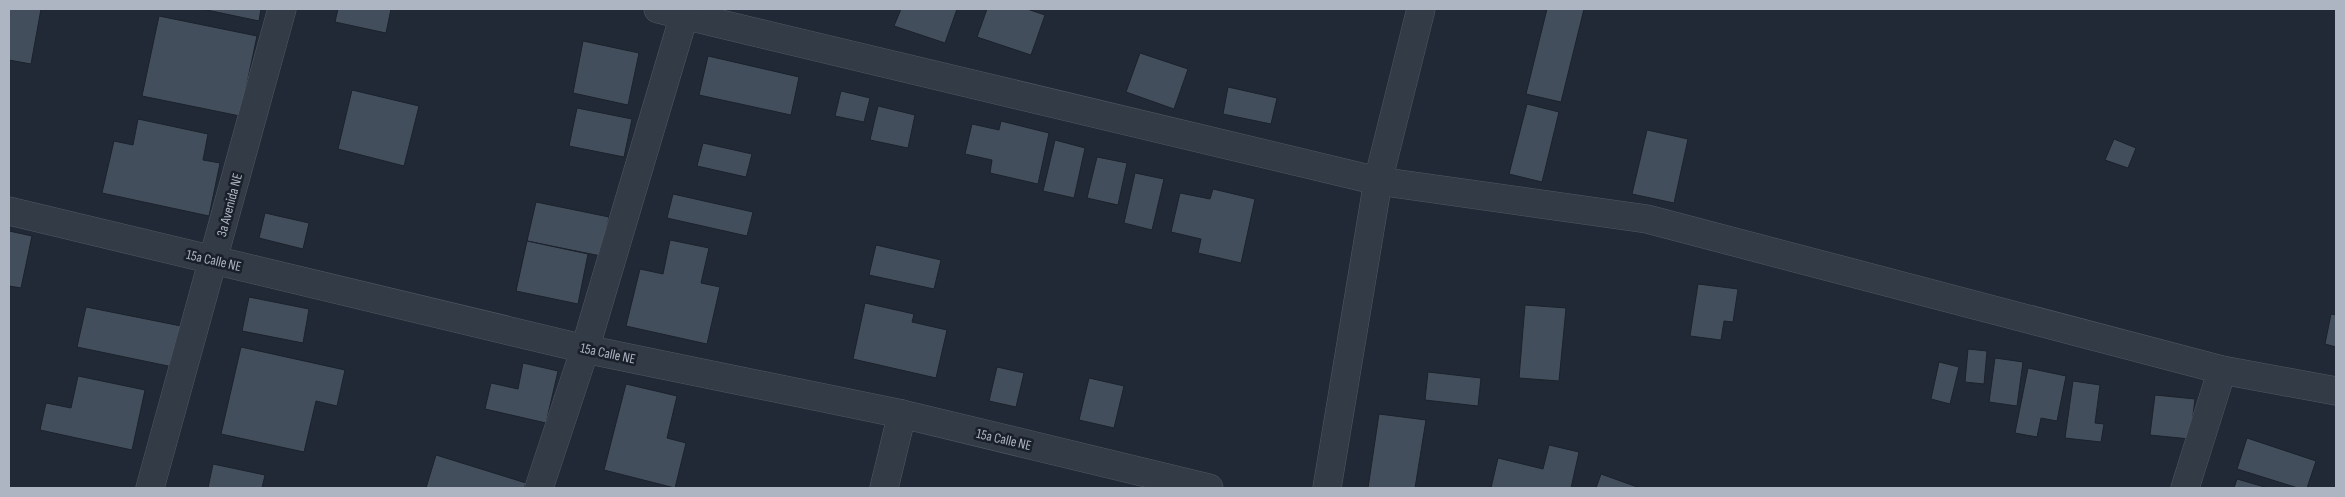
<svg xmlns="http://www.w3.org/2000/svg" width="2345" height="497" font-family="'Sofia Sans Condensed',sans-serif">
<rect width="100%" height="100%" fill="#202935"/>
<g fill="#434e5d" stroke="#1b222c">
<polygon points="9,9 41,9 31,64 9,60"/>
<polygon points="202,9 261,9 259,21"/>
<polygon points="338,9 391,9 386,33 335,22"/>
<polygon points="901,9 957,9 945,43 894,26"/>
<polygon points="987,9 1027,9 1045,15 1031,55 977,37"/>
<polygon points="1547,9 1584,9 1561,102 1526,94"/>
<polygon points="159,16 257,36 240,116 142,96"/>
<polygon points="583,41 639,53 628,105 573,93"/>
<polygon points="1140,53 1188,69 1174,109 1126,92"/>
<polygon points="708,56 799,77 791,115 699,95"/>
<polygon points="1228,87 1277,98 1271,124 1223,114"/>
<polygon points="352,90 419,106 404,166 338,149"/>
<polygon points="841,91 870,98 864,122 835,116"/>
<polygon points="1527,104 1559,112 1542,182 1509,174"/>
<polygon points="878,106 915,115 908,148 870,140"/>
<polygon points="577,108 632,119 624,157 569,146"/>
<polygon points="138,119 208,134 203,160 220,163 209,216 102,193 114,141 133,145"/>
<polygon points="1001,121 1049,133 1038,184 990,173 992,160 965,154 972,124 999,130"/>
<polygon points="1647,130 1688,139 1674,203 1632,194"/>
<polygon points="2114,139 2136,148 2128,168 2105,160"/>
<polygon points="1055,140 1085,148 1074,198 1043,191"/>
<polygon points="703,143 752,154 746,177 697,166"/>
<polygon points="1097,157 1127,163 1118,205 1087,198"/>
<polygon points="1135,173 1164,179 1152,230 1124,223"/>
<polygon points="1213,189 1255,199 1241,263 1198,253 1201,239 1171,232 1180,193 1210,199"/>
<polygon points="673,194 753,212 747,236 667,218"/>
<polygon points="536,202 609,217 601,256 527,241"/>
<polygon points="265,213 309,223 303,249 259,238"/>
<polygon points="9,231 32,236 21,288 9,286"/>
<polygon points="670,240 709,248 701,283 720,287 707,344 626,326 640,269 663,274"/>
<polygon points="527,241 588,254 578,304 516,291"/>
<polygon points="876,245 941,260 934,289 869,275"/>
<polygon points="1698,284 1738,289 1733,322 1724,321 1721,340 1690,336"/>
<polygon points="249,297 309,309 303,343 242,331"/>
<polygon points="865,303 914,314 912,322 947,330 936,378 853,359"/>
<polygon points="1525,305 1566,308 1559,381 1519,378"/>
<polygon points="86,307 181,326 173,367 77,347"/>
<polygon points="2331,314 2336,315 2336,347 2325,344"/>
<polygon points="241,347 345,370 337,406 316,401 304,452 221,434"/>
<polygon points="1968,349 1987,351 1984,384 1965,382"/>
<polygon points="1995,358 2023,362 2017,406 1989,402"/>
<polygon points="1939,362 1959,367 1950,404 1931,399"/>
<polygon points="523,363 558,371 546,423 485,409 491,383 518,389"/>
<polygon points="997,367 1024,373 1016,407 989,401"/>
<polygon points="2028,368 2066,376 2057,421 2041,418 2037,437 2015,433"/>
<polygon points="1428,372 1481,378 1478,406 1425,400"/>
<polygon points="78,376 145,390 132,450 40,430 46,403 71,408"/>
<polygon points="1089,378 1124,386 1114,428 1079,420"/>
<polygon points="2073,381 2100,385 2095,423 2104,424 2101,442 2065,438"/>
<polygon points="626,384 677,396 667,438 686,443 675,488 604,470"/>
<polygon points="2155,395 2195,399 2190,439 2150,435"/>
<polygon points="1379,414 1426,420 1415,488 1368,488"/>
<polygon points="2247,438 2316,461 2307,488 2298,488 2237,469"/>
<polygon points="1549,445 1579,452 1571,488 1491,488 1498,458 1543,469"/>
<polygon points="436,455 526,483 524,488 426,488"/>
<polygon points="213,464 265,475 262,488 208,488"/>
<polygon points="1601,474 1640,488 1596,488"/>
<polygon points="2237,479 2268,488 2234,488"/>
</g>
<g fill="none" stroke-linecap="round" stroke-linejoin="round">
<g stroke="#515864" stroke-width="29">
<g id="minor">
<polyline points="658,9 1378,181 1647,219 2222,370 2336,391"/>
<polyline points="9,211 585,349 902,414 1209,488"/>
<polyline points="150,488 282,9"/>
<polyline points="539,488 585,349 686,9"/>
<polyline points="884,488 902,414"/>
<polyline points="1327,488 1378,181 1421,9"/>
<polyline points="2185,488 2222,370"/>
</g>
</g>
<use href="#minor" stroke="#333b46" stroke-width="28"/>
</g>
<g text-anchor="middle" stroke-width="5" stroke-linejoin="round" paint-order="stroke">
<g font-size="14" fill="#adb5c3" stroke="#19202a">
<text transform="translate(229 205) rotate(-75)" y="5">3a Avenida NE</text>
<text transform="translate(214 260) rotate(13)" y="5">15a Calle NE</text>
<text transform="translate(608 353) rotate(12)" y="5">15a Calle NE</text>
<text transform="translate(1004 439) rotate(13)" y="5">15a Calle NE</text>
</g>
</g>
<rect width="2345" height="497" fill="none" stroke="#adb5c3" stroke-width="20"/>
</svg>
